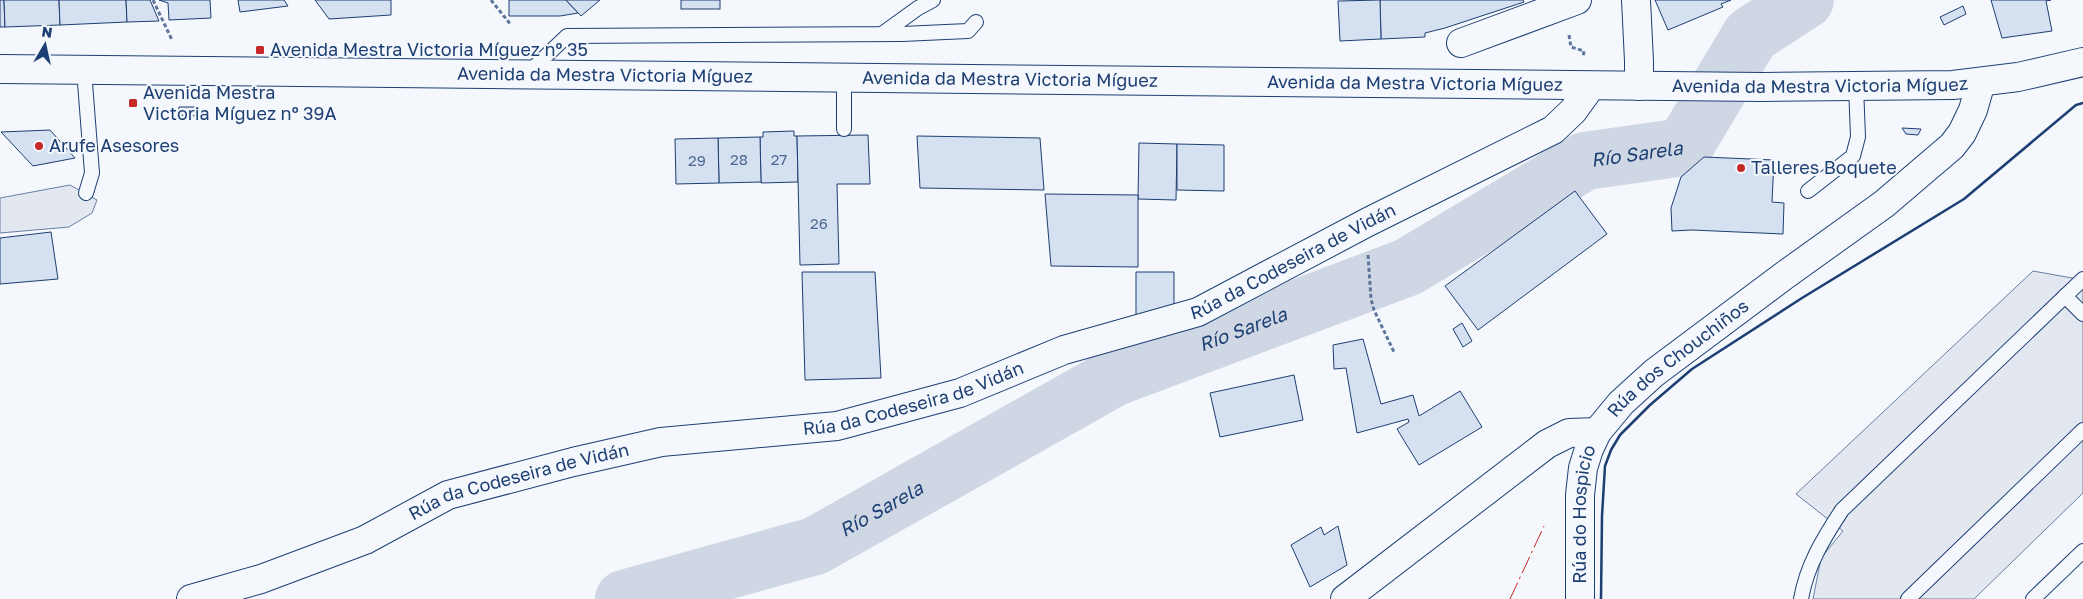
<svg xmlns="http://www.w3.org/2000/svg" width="2083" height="599" font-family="'Golos Text',sans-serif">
<rect width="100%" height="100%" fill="#f4f7fb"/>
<g fill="#e3e8f0" stroke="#687fa3">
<polygon points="70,185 97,200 92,213 69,227 0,233 0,198"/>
<polygon points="2033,271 2083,280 2083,493 1974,599 1813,599 1821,558 1843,531 1796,494"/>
</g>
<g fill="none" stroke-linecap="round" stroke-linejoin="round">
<path stroke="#cfd7e4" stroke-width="58" id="s1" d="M624,599L815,546L1115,377L1408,267L1585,161L1684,147L1751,35L1805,0"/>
</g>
<g fill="#d5e0f0" stroke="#1d3f73">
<polygon points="0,0 4,0 5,27 0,27"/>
<polygon points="4,0 59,0 60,25 5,27"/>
<polygon points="59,0 126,0 127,22 60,25"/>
<polygon points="126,0 150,0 159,21 127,22"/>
<polygon points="159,0 210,0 211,18 169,20 168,3"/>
<polygon points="238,0 284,0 288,6 240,12"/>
<polygon points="315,0 391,0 391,15 329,19"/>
<polygon points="509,0 566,0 578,13 560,16 509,16"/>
<polygon points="566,0 600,0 581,16"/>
<rect x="681" y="0" width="39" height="9"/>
<polygon points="1380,0 1523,0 1524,2 1445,28 1425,33 1425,37 1381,39"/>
<polygon points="1380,0 1381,39 1340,41 1338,1"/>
<polygon points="1655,0 1731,0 1721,4 1723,7 1668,30"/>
<polygon points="1991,0 2051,0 2046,1 2052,31 2002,38"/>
<polygon points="1963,6 1966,14 1944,25 1940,17"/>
<polygon points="179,107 199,107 198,116 178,115"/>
<polygon points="1902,128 1921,129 1918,135 1906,134"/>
<polygon points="50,130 75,158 33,166 1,132"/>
<polygon points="794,131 794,136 797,136 798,182 761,183 760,137 763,137 763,132"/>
<polygon points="868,135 870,184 837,184 839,264 800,265 797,136"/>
<polygon points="917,136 1040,138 1044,190 920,188"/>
<polygon points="760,137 761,182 719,183 718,138"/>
<polygon points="718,138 719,183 676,184 675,139"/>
<polygon points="1139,143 1177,144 1176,200 1138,199"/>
<polygon points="1177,144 1224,145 1224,191 1177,190"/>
<polygon points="1704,157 1774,160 1772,202 1784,203 1783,234 1692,230 1672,231 1671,208 1681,177"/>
<polygon points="1575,191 1607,234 1478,330 1445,286"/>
<polygon points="1045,194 1138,195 1138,267 1051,266"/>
<polygon points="51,232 58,279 0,284 0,238"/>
<polygon points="802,272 875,272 881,378 805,380"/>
<polygon points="1136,272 1174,272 1174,307 1136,320"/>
<polygon points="1462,323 1472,341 1463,347 1453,329"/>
<polygon points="1363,339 1381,404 1413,395 1419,416 1460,391 1482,427 1419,465 1397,429 1409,422 1408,419 1357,433 1346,368 1334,369 1333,345"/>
<polygon points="1294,375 1303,420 1220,437 1210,393"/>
<polygon points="1338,526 1347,565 1310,587 1291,545 1321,527 1324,535"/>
</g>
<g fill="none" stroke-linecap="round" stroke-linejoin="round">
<g stroke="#1d3f73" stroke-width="16">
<g id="service">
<polyline points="882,34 918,8 933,0"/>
<polyline points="84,70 92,173 86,193"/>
<polyline points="528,73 567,36 902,34 968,31 976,22"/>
<polyline points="844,78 844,129"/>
<polyline points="1808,191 1853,156 1858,137 1856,86"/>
<polyline points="2065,296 2083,314"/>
<path d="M1801,599C1807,565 1823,539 1842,510L2083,279"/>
<polyline points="1908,599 2083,430"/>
<polyline points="2033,599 2083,551"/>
</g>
</g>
<g stroke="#1d3f73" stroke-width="30">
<g id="minor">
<polyline points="1636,0 1639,61 1639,86"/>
<polyline points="1461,43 1577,0"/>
<path id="s2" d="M191,599L261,579L365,540L448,495L573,462L661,442L837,426L960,393L1064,350L1198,312L1368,222L1553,130L1573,111L1591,86"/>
<polyline points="1345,599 1547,444 1569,433 1597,432"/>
<path id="s3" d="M1580,599V495L1583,468L1589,449L1597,432L1621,403L1654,373L1785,275L1884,204L1952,146L1962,133L1973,110L1981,82"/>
</g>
</g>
<g stroke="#1d3f73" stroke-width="30">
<g id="primary">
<path id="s4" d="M0,69L1762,87L1953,85L2018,77L2083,62"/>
</g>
</g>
<g stroke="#5e769c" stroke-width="3" stroke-dasharray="4 2.5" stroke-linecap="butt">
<polyline points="153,0 172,40"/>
<polyline points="491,0 511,25"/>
<polyline points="1569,35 1571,47 1584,51 1583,57"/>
<polyline points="1368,255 1371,299 1374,310 1394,352"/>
</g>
<use href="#service" stroke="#f4f7fb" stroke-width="14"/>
<use href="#minor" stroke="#f4f7fb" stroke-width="28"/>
<use href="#primary" stroke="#f4f7fb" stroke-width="28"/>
<polyline stroke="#1d3f73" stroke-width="2.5" points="1601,599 1602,516 1605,466 1611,450 1620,435 1650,405 1692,369 1802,298 1964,199 2076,105 2083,103"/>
<polyline stroke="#c62828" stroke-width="1" stroke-dasharray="18 4 2.5 4" stroke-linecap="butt" points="1510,599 1544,526"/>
</g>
<g fill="#c62828" stroke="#f4f7fb" stroke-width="2">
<rect x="255" y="45" width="10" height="10" rx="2.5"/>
<rect x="128" y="98" width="10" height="10" rx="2.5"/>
<circle cx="39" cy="146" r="5"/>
<circle cx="1741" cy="168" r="5"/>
</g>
<g text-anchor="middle" stroke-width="4" stroke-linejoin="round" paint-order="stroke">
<g font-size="15" fill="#4b6792">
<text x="739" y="165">28</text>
<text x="779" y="165">27</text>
<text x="697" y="166">29</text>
<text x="819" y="229">26</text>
</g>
<g font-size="18" fill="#1d3f73" stroke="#f4f7fb" text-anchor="start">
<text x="270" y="56">Avenida Mestra Victoria Míguez nº 35</text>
<text x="143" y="99">Avenida Mestra<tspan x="143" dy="21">Victoria Míguez nº 39A</tspan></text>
<text x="49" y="152">Arufe Asesores</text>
<text x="1751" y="174">Talleres Boquete</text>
</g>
<g font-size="18" fill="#1d3f73" stroke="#f4f7fb">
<text dy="6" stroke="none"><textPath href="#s4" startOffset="605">Avenida da Mestra Victoria Míguez</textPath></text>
<text dy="6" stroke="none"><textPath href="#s4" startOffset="1010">Avenida da Mestra Victoria Míguez</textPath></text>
<text dy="6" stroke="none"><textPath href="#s4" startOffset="1415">Avenida da Mestra Victoria Míguez</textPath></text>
<text dy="6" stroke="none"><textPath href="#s4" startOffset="1820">Avenida da Mestra Victoria Míguez</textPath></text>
<text dy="6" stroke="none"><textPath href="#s2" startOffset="1161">Rúa da Codeseira de Vidán</textPath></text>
<text dy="6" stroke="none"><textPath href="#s3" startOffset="280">Rúa dos Chouchiños</textPath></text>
<text dy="6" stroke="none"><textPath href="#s2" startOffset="755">Rúa da Codeseira de Vidán</textPath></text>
<text dy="6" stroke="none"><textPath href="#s2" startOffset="350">Rúa da Codeseira de Vidán</textPath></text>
<text dy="6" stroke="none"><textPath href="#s3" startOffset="85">Rúa do Hospicio</textPath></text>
</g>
<g font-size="19" font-style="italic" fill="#1d3f73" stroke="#f4f7fb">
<text dy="7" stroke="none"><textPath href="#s1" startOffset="1114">Río Sarela</textPath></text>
<text dy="7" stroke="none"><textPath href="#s1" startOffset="679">Río Sarela</textPath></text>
<text dy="7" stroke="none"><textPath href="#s1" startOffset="274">Río Sarela</textPath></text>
</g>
</g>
<g transform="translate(45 45) rotate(9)" stroke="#f4f7fb" stroke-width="4" paint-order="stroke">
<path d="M0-4L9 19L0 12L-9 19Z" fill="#1d3f73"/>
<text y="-8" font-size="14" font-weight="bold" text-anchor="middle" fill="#1d3f73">N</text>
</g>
</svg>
